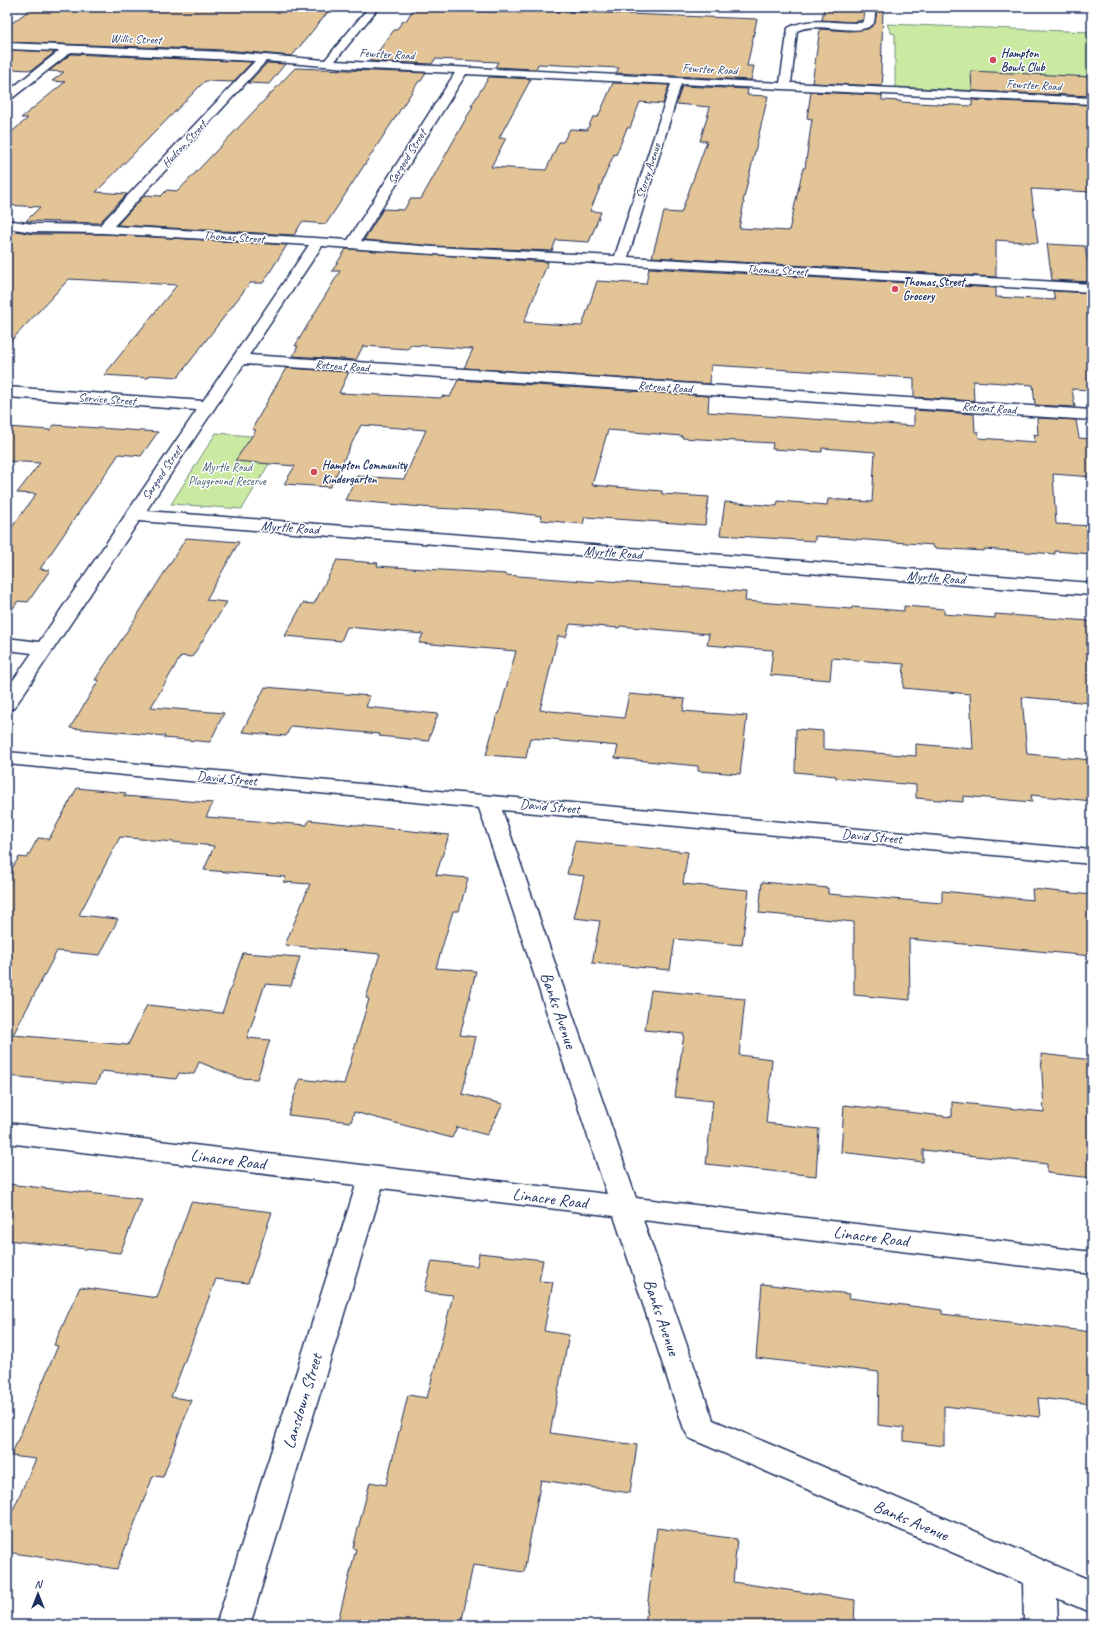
<svg xmlns="http://www.w3.org/2000/svg" width="1099" height="1632" font-family="Caveat,sans-serif">
<rect width="100%" height="100%" fill="#fff"/>
<filter id="ink" filterUnits="userSpaceOnUse"><feTurbulence type="fractalNoise" baseFrequency=".025" numOctaves="2"/><feDisplacementMap in="SourceGraphic" scale="8" xChannelSelector="R" yChannelSelector="G"/><feConvolveMatrix kernelMatrix="1 2 1 2 8 2 1 2 1" color-interpolation-filters="sRGB"/></filter>
<g filter="url(#ink)">
<g fill="#cae9a1" stroke="#728c80">
<polygon points="887,24 1092,32 1092,96 895,87 895,34 891,33"/>
<polygon points="216,433 284,439 242,509 171,504"/>
</g>
<g fill="#e3c496" stroke="#1b2f5e">
<polygon points="33,7 332,7 292,56 226,50 7,42 7,27"/>
<polygon points="419,7 448,7 446,10 521,13 523,10 757,19 747,66 754,66 751,80 616,73 619,68 538,64 536,69 495,67 498,62 435,59 432,64 369,61 376,53 377,53 394,30 396,30 403,21 406,21 412,11 416,11"/>
<polygon points="824,8 864,10 863,20 852,22 822,20"/>
<polygon points="877,10 883,10 881,74 883,74 882,86 812,83 820,29 849,31 868,29 875,23"/>
<polygon points="7,50 55,52 32,70 7,69"/>
<polygon points="71,54 252,62 233,82 205,81 96,192 127,194 99,223 26,221 40,207 7,205 7,136 28,118 21,118 65,82 52,81 64,72 49,71"/>
<polygon points="267,63 285,64 269,84 248,83"/>
<polygon points="295,68 426,73 421,81 419,81 326,224 302,222 294,235 117,225 145,195 161,196 167,190 178,191"/>
<polygon points="971,71 1092,77 1092,96 972,91"/>
<polygon points="489,77 531,79 499,138 506,138 491,167 546,170 559,142 563,142 570,129 587,130 593,117 598,117 613,83 669,85 663,104 640,102 630,128 627,128 616,155 614,154 590,211 601,212 589,242 556,240 552,251 433,246 364,240 383,209 404,210 410,199 421,199 473,106 471,106"/>
<polygon points="682,86 748,89 747,95 768,96 743,202 744,202 739,228 789,231 803,168 805,168 812,119 807,118 811,92 882,95 882,100 900,101 900,102 972,106 972,100 1092,105 1092,192 1031,189 1038,243 996,240 996,277 652,257 664,212 681,213 707,141 700,141 710,107 676,104"/>
<polygon points="16,231 33,234 104,234 287,245 263,283 250,283 178,377 150,375 148,378 104,375 177,285 69,279 7,345 7,240"/>
<polygon points="1047,244 1085,246 1091,282 1052,280"/>
<polygon points="346,249 548,262 524,322 582,326 597,281 646,284 649,268 996,288 996,297 1055,300 1053,291 1092,293 1092,390 1072,389 1075,407 1035,405 1033,385 973,381 974,401 914,397 914,378 711,365 710,384 464,368 473,349 411,345 408,349 363,346 356,360 293,356 298,346 295,346 340,271 332,271"/>
<polygon points="286,368 349,372 339,393 441,398 442,396 450,397 458,380 709,396 708,412 914,426 914,410 974,414 975,432 978,432 979,438 1035,442 1034,434 1038,435 1037,418 1076,420 1079,438 1092,439 1092,477 1053,474 1056,524 1092,526 1092,554 1055,551 1055,554 984,549 984,551 934,548 933,545 815,536 815,541 720,535 725,502 777,506 778,501 827,505 828,499 872,502 875,452 822,448 822,452 772,449 773,443 682,438 682,436 608,430 592,485 662,491 662,494 709,497 705,525 585,517 583,524 541,520 542,516 499,511 433,508 345,500 357,476 404,479 426,430 361,425 330,487 284,484 295,466 235,461 256,430 252,429"/>
<polygon points="54,425 158,432 141,456 119,454 40,569 50,570 28,602 18,601 7,617 7,534 36,494 17,493 40,463 7,461 7,427 50,430"/>
<polygon points="186,538 239,542 206,600 227,602 192,657 181,656 151,707 224,713 210,742 164,738 165,736 70,728 99,680 95,680 137,616"/>
<polygon points="337,560 378,563 377,566 506,574 506,575 595,582 596,580 746,592 745,601 851,609 852,607 904,611 904,606 944,609 944,614 995,618 995,614 1089,621 1092,651 1092,703 1022,697 1027,754 1092,760 1092,801 1031,795 1032,802 963,796 963,802 916,798 916,785 836,778 836,776 795,772 796,729 823,731 823,749 916,756 916,744 973,749 970,694 903,688 904,664 832,658 830,680 770,675 773,650 707,645 709,634 620,626 619,628 570,624 566,637 558,636 540,710 624,718 629,694 685,699 683,711 747,716 740,774 698,771 698,766 615,758 618,746 530,738 526,758 486,755 497,714 499,714 516,651 419,643 423,634 347,627 341,641 285,636 303,603 314,604"/>
<polygon points="265,687 370,696 366,707 438,714 428,741 379,736 380,734 291,726 286,736 242,732"/>
<polygon points="77,788 126,793 124,796 213,803 206,817 307,825 309,820 449,835 436,875 468,878 459,911 453,911 436,968 476,971 460,1035 476,1037 462,1094 503,1104 487,1135 457,1127 452,1138 354,1112 351,1122 288,1115 300,1079 344,1084 369,999 366,998 380,954 285,945 310,884 283,882 286,877 204,870 214,846 120,837 79,915 118,919 100,955 57,951 13,1035 128,1045 147,1005 222,1013 243,953 300,957 291,986 265,984 247,1038 270,1040 257,1079 239,1078 199,1062 194,1074 179,1073 176,1079 102,1071 96,1084 7,1076 7,877 19,857 27,858 38,838 49,839"/>
<polygon points="575,841 688,852 683,884 749,890 742,945 675,939 670,970 592,963 600,921 574,918 584,876 567,874"/>
<polygon points="762,882 828,888 828,894 942,903 942,891 1033,900 1032,889 1092,895 1092,956 909,939 910,1000 854,995 854,922 759,913"/>
<polygon points="651,990 745,999 739,1055 772,1059 766,1123 819,1129 816,1176 706,1164 713,1101 675,1097 684,1034 645,1030"/>
<polygon points="1041,1054 1092,1060 1092,1178 1047,1173 1047,1164 923,1150 923,1162 841,1152 844,1105 952,1117 952,1102 1044,1112"/>
<polygon points="7,1184 142,1199 120,1253 7,1240"/>
<polygon points="191,1202 272,1212 248,1283 216,1279 171,1397 191,1400 163,1477 153,1476 117,1569 7,1552 7,1523 36,1459 11,1456 58,1346 54,1345 80,1287 157,1298"/>
<polygon points="479,1253 543,1260 539,1281 553,1282 544,1331 569,1335 550,1433 637,1445 630,1493 541,1480 524,1572 473,1565 461,1625 337,1625 356,1549 353,1548 370,1482 386,1485 408,1395 427,1398 453,1295 424,1292 432,1261 477,1266"/>
<polygon points="762,1284 850,1294 849,1298 942,1310 942,1314 1092,1332 1092,1404 1038,1398 1040,1417 944,1406 944,1446 904,1441 904,1428 878,1425 879,1372 756,1358"/>
<polygon points="657,1528 737,1539 733,1582 855,1600 854,1625 645,1625"/>
</g>
<g fill="none" stroke-linecap="round" stroke-linejoin="round">
<g stroke="#1b2f5e" stroke-width="3">
<g id="minor">
<path d="M369,7H379L335,61L780,83L788,28C810,16 837,24 861,23L864,21L866,7H876L874,23C860,39 817,20 797,31L791,83L1092,98V104L681,84L628,257L1092,284V292L494,257C436,255 379,250 322,246L249,355L1092,410V420L244,364L146,511L1092,583V595L139,521L14,708L7,710V689L32,653L7,650V638L39,642L197,410L7,397V387L203,401L309,245L104,233L33,232L7,228V220L33,224L100,225L255,61L71,52L11,99L7,100V92L59,51L7,49V43L226,52L325,60ZM266,61L347,68L455,73L348,240L114,226ZM466,74L671,84L615,256L433,247L361,241Z"/>
<polygon points="7,752 1092,850 1092,864 502,810 636,1198 1092,1252 1092,1274 643,1220 713,1420 1092,1581 1092,1613 1057,1598 1058,1625 1024,1625 1023,1583 689,1438 684,1429 614,1216 382,1188 250,1625 216,1625 356,1185 7,1143 7,1123 607,1194 479,808 7,764"/>
</g>
</g>
<use href="#minor" fill="#fff" fill-rule="evenodd"/>
</g>
</g>
<g fill="#d1495b" stroke="#fff" stroke-width="1.5">
<circle cx="993" cy="60" r="4"/>
<circle cx="895" cy="289" r="4"/>
<circle cx="314" cy="472" r="4"/>
</g>
<g text-anchor="middle" stroke-width="3" stroke-linejoin="round" paint-order="stroke">
<g font-size="12" fill="#1b2f5e" stroke="#fff">
<text transform="translate(136 39) rotate(2)" y="4">Willis Street</text>
<text transform="translate(387 54) rotate(3)" y="4">Fewster Road</text>
<text transform="translate(710 69) rotate(3)" y="4">Fewster Road</text>
<text transform="translate(1034 85) rotate(3)" y="4">Fewster Road</text>
<text transform="translate(184 144) rotate(-47)" y="4">Hudson Street</text>
<text transform="translate(407 157) rotate(-58)" y="4">Sargood Street</text>
<text transform="translate(648 171) rotate(-72)" y="4">Storey Avenue</text>
<text transform="translate(234 237) rotate(4)" y="4">Thomas Street</text>
<text transform="translate(777 270) rotate(3)" y="4">Thomas Street</text>
<text transform="translate(342 366) rotate(4)" y="4">Retreat Road</text>
<text transform="translate(665 387) rotate(4)" y="4">Retreat Road</text>
<text transform="translate(107 399) rotate(4)" y="4">Service Street</text>
<text transform="translate(989 408) rotate(4)" y="4">Retreat Road</text>
<text transform="translate(162 473) rotate(-56)" y="4">Sargood Street</text>
</g>
<g font-size="12" font-weight="bold" fill="#1b2f5e" stroke="#fff" text-anchor="start">
<text x="1001" y="57">Hampton<tspan x="1001" dy="14">Bowls Club</tspan></text>
<text x="903" y="286">Thomas Street<tspan x="903" dy="14">Grocery</tspan></text>
<text x="322" y="469">Hampton Community<tspan x="322" dy="14">Kindergarten</tspan></text>
</g>
<g font-size="12" fill="#475e6f" stroke="#fff">
<text x="227" y="471">Myrtle Road<tspan x="227" dy="14">Playground Reserve</tspan></text>
</g>
<g font-size="14" fill="#1b2f5e" stroke="#fff">
<text transform="translate(290 527) rotate(4)" y="5">Myrtle Road</text>
<text transform="translate(613 552) rotate(4)" y="5">Myrtle Road</text>
<text transform="translate(936 577) rotate(4)" y="5">Myrtle Road</text>
<text transform="translate(227 778) rotate(5)" y="5">David Street</text>
<text transform="translate(550 806) rotate(5)" y="5">David Street</text>
<text transform="translate(872 836) rotate(5)" y="5">David Street</text>
</g>
<g font-size="17" fill="#1b2f5e" stroke="#fff">
<text transform="translate(559 1010) rotate(71)" y="6">Banks Avenue</text>
<text transform="translate(228 1159) rotate(7)" y="6">Linacre Road</text>
<text transform="translate(550 1198) rotate(7)" y="6">Linacre Road</text>
<text transform="translate(871 1236) rotate(7)" y="6">Linacre Road</text>
<text transform="translate(662 1317) rotate(71)" y="6">Banks Avenue</text>
<text transform="translate(302 1401) rotate(-73)" y="6">Lansdown Street</text>
<text transform="translate(911 1520) rotate(23)" y="6">Banks Avenue</text>
</g>
</g>
<rect width="1099" height="1632" fill="none" stroke="#fff" stroke-width="24"/>
<rect x="12" y="12" width="1075" height="1608" fill="none" stroke="#1b2f5e" stroke-width="1.5" filter="url(#ink)"/>
<g transform="translate(38 1594)" stroke="#ffffff" stroke-width="3" paint-order="stroke">
<path d="M0-3L7 15L0 10L-7 15Z" fill="#1b2f5e"/>
<text y="-6" font-size="11" font-weight="bold" text-anchor="middle" fill="#1b2f5e">N</text>
</g>
</svg>
